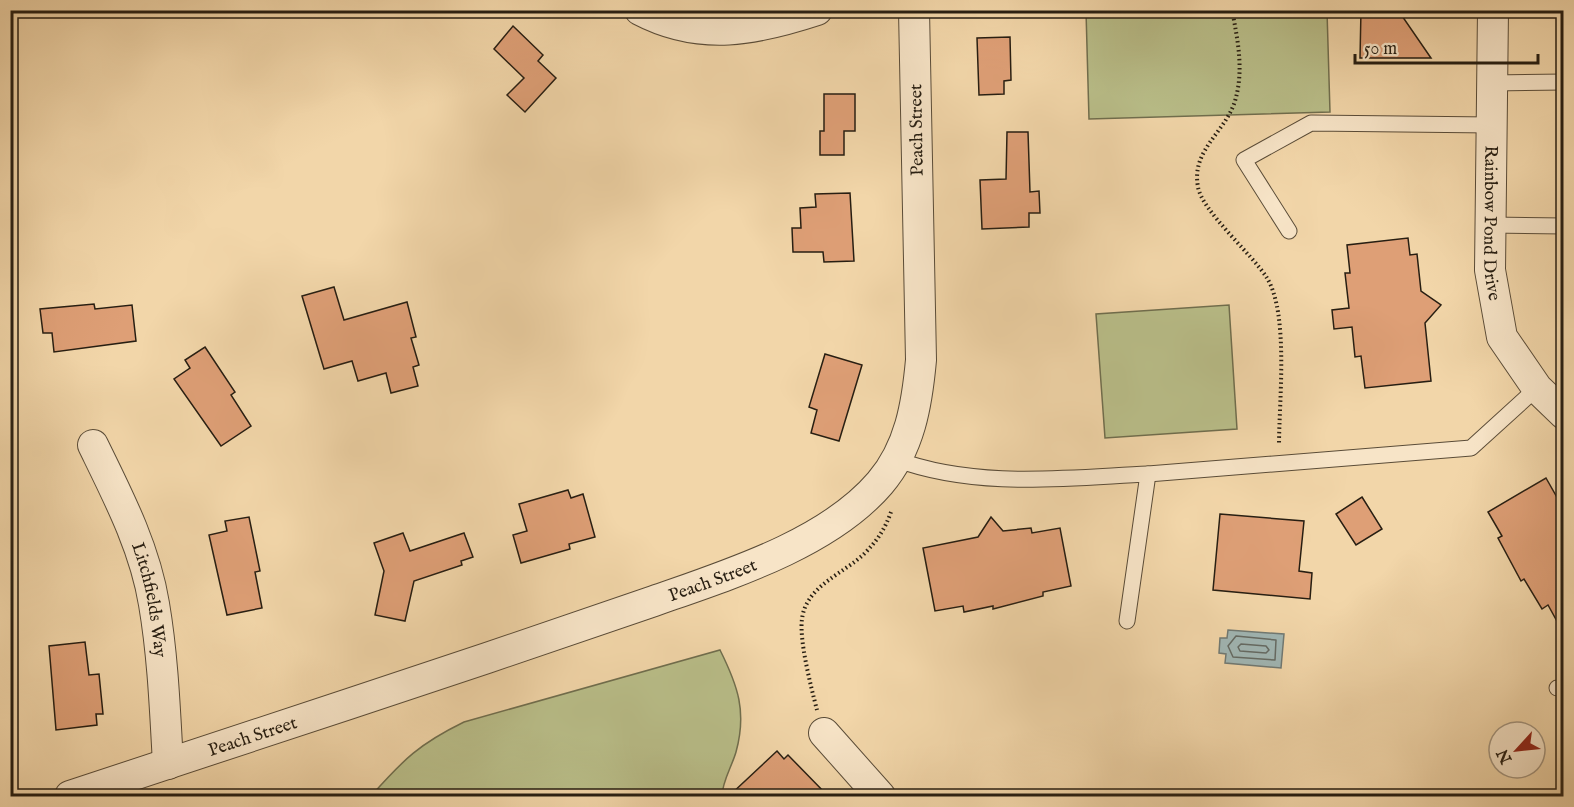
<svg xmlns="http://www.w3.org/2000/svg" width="1574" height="807" font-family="'IM FELL English',serif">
<rect width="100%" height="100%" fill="#f2d6a9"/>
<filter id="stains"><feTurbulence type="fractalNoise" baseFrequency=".00333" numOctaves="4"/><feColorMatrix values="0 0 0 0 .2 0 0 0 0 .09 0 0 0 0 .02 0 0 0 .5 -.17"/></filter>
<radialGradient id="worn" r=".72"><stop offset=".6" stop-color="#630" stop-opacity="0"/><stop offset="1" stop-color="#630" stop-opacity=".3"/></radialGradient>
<g fill="#b9be89" stroke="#706e4e" stroke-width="1.5">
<polygon points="1086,11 1327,11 1330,112 1089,119"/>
<polygon points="1229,305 1237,429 1105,438 1096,314"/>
<path d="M720,650C738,686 747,712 736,752C732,766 722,782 722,796H371C404,759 419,744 464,722Z"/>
</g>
<polygon fill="#a0b6b4" stroke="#707973" stroke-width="1.5" points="1228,630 1284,634 1281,668 1225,663 1226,654 1219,653 1220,638 1227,638"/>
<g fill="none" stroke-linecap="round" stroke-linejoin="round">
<g stroke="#646a63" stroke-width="1.5">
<polygon points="1236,636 1276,640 1275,660 1233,657 1228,646"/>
<polygon points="1241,644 1266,646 1269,650 1266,653 1240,651 1238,647"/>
</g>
</g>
<g fill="#de9f76" stroke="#271e12" stroke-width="1.5">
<polygon points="1361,10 1398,10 1431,58 1360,58"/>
<polygon points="513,26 543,55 538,61 556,78 525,112 507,95 524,78 494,49"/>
<polygon points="1010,37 1011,80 1004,81 1004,94 979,95 977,38"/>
<polygon points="824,94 855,94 855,131 844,131 844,155 820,155 820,131 824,131"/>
<polygon points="1007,132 1028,132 1030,192 1039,191 1040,213 1029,213 1029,227 982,229 980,180 1006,179"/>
<polygon points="850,193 854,261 824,262 823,252 793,252 792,228 801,228 800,208 816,207 815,194"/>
<polygon points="1408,238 1410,255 1417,254 1421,291 1441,305 1425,323 1431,381 1365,388 1361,356 1355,357 1352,327 1334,329 1332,310 1349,308 1345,273 1350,273 1347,245"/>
<polygon points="334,287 344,320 407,302 416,337 411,338 419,365 413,367 418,386 391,393 386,373 358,381 352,361 324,369 302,296"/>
<polygon points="94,304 95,309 132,305 136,341 54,352 52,333 43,333 40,309"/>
<polygon points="205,347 235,392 231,395 251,426 221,446 174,379 190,368 185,360"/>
<polygon points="825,354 862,365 839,441 811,433 817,410 809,407"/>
<polygon points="1546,478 1563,508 1563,632 1548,605 1542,609 1524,579 1521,581 1498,538 1502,536 1488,512"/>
<polygon points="568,490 571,498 583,494 595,537 569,544 570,549 521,563 513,535 527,531 519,504"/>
<polygon points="1362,497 1382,529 1356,545 1336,514"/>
<polygon points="1220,514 1304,521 1299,571 1312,573 1310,599 1213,590"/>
<polygon points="249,517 260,571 255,572 262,608 227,615 209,535 227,531 225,521"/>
<polygon points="991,517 1003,531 1031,528 1032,533 1060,528 1071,586 1043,592 1043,596 993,609 993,606 964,612 963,606 935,611 923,548 978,537"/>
<polygon points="403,533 410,551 464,533 473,557 461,561 462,565 414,581 405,621 375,615 384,571 374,543"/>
<polygon points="85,642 89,675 99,674 103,714 96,714 97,725 56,730 49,646"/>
<polygon points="777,751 784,759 788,755 828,796 729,796"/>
</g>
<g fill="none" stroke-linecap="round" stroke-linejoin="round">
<g stroke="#5a4c38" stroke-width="17">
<g id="service">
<polyline points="1492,83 1564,82"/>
<polyline points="1491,225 1564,226"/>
<polyline points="1289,231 1244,160 1311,123 1491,125"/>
<path d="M895,459C976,489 1064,478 1148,474L1127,621"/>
<polyline points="1148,474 1471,448 1537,388"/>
<polyline points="1557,688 1564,688"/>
</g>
</g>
<g stroke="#5a4c38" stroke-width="32">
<g id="minor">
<path d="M640,10C701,42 756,30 817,10"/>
<path id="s1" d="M1493,10L1490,270L1502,337L1537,388L1564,414"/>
<path id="s2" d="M93,445C118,496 145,548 154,604C163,657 165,711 168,764"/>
<polyline points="824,733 880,796"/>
<path id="s3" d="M70,796C209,751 348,704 487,658C543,639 599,620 654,601C728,575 828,544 880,483C910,448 917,404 921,360L914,10"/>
</g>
</g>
<g stroke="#271e12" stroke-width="4" stroke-dasharray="1.5 3" stroke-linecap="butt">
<path d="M1232,10C1238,41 1244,71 1235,101C1225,133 1191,150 1198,187C1202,211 1252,254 1267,278C1289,314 1279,401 1279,445"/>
<path d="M817,710C811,687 799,640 802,619C806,586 843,574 864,554C877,541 885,529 891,512"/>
</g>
<use href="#service" stroke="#f7e4c7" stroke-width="15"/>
<use href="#minor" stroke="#f7e4c7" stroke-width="30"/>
</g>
<g text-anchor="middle" stroke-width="4.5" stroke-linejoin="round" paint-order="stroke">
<g font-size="18" fill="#271e12" stroke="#f7e4c7">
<text transform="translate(916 130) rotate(-91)" y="6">Peach Street</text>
<text dy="6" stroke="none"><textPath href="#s1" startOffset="213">Rainbow Pond Drive</textPath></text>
<text dy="6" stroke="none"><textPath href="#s3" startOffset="678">Peach Street</textPath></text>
<text dy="6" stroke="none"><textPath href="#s2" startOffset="166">Litchfields Way</textPath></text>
<text dy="6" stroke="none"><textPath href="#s3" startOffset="192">Peach Street</textPath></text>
</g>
</g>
<rect width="1574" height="807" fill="none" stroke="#f2d6a9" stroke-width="36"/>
<rect x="12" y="12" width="1550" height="783" fill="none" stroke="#271e12" stroke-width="3"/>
<rect x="18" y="18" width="1538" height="771" fill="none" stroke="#271e12" stroke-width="1.5"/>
<g transform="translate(1517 750) rotate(243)"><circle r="28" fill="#f7e4c7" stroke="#a4957f" stroke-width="1.5"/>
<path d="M0-4.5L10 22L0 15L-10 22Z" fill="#8f2418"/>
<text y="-9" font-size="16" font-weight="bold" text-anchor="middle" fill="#271e12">N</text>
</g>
<path d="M1355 54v9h183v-9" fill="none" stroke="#271e12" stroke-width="3"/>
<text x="1364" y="54" font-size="18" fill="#271e12" stroke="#f7e4c7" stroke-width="4.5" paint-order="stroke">50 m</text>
<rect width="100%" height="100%" filter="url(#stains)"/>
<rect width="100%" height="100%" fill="url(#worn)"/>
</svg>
